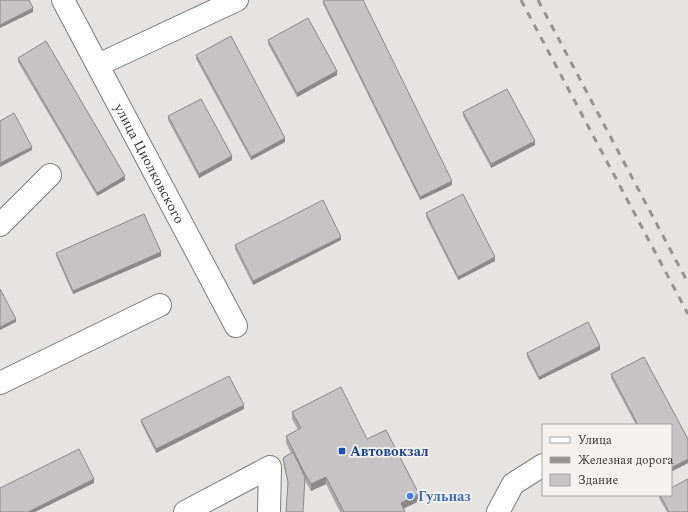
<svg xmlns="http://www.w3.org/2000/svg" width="688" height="512" font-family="Spectral,serif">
<rect width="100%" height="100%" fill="#e7e3e0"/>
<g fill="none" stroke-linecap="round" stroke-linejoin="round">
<g stroke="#7e7b79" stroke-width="24">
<g id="minor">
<path id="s1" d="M63,0L236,326"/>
<polyline points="98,65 237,0"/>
<polyline points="0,225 50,175"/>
<polyline points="0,383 160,305"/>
<polyline points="185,512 270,467 269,512"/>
<polyline points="498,512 513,484 543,465"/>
</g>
</g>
<use href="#minor" stroke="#fff" stroke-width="22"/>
<g stroke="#959290" stroke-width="3" stroke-dasharray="7 7" stroke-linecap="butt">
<polyline points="521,0 688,314"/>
<polyline points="538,0 688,283"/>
</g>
</g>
<g fill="#aba8a9">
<polygon points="323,1 452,185 420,200 323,4"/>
<polygon points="268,40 337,75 297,97 268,44"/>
<polygon points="196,55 285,142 251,160 196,59"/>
<polygon points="18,58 125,180 97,196 18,62"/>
<polygon points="463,112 535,145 491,168 463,116"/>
<polygon points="168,116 232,160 199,178 168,120"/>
<polygon points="426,213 495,261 458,280 426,217"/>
<polygon points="341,240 253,285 235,249 235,245"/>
<polygon points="56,253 161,256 73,294 56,256"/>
<polygon points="600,350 539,380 527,357 527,353"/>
<polygon points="611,374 671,425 636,425 611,378"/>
<polygon points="244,409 156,453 141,423 141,420"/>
<polygon points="292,412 367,439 419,501 403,509 405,512 340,512 326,484 311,491 305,481 288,485 283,461 283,458 291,453 286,443 286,436 298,430 292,419"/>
<polygon points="659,495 671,495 688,512 667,512 659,498"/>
</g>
<g fill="#8b888a">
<polygon points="33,8 33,12 0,28 0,25"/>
<polygon points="337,71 337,75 297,97 297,93"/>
<polygon points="285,138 285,142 251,160 251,157"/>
<polygon points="535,141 535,145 491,168 491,164"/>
<polygon points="32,147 32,150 0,167 0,163"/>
<polygon points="232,156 232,160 199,178 199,174"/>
<polygon points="125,176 125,180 97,196 97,193"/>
<polygon points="452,181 452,185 420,200 420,197"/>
<polygon points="341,237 341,240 253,285 253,281"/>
<polygon points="161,252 161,256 73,294 73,291"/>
<polygon points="495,257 495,261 458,280 458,277"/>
<polygon points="16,319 16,322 0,330 0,327"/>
<polygon points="600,346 600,350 539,380 539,377"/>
<polygon points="244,405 244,409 156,453 156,449"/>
<polygon points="688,459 688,463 671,472 671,468"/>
<polygon points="326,477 326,484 311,491 311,484"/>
<polygon points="94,479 94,483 35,512 28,512"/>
<polygon points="419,494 419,501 401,510 401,503"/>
</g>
<g fill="#c7c3c5" stroke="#8b888a">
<polygon points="0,0 29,0 33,8 0,25"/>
<polygon points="325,0 363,0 452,181 420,197 323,1"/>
<polygon points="308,18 337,71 297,93 268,40"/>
<polygon points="231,36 285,138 251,157 196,55"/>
<polygon points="46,41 125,176 97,193 18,58"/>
<polygon points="507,89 535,141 491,164 463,112"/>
<polygon points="201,99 232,156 199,174 168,116"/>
<polygon points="14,113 32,147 0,163 0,121"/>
<polygon points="463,194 495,257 458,277 426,213"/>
<polygon points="323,200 341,237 253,281 235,245"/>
<polygon points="144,214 161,252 73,291 56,253"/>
<polygon points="0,289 16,319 0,327"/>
<polygon points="588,322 600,346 539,377 527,353"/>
<polygon points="644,357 688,439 688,459 671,468 671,425 638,425 611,374"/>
<polygon points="229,376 244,405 156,449 141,420"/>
<polygon points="341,387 367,439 386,430 419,494 401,503 405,512 344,512 326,477 311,484 305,474 286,436 301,428 292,412"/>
<polygon points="79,449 94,479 28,512 0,512 0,488"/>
<polygon points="293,452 305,477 303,512 286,512 288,482 283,458"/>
<polygon points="688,479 688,512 669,512 660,495 671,495 671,488"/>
</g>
<rect fill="#1a4fb4" stroke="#f4f1ee" stroke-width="1.5" x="338" y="447" width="8" height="8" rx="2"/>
<circle fill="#3f7fe0" stroke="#f4f1ee" stroke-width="1.5" cx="410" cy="496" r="4"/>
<g text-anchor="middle" stroke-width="3.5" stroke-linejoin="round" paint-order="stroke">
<g font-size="14" fill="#383635" stroke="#f4f1ee">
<text dy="5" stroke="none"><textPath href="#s1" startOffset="185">улица Циолковского</textPath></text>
</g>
<g font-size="14" font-weight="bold" fill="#164399" stroke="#f4f1ee" text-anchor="start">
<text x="350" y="456">Автовокзал</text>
</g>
<g font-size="14" font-weight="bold" fill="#366cbe" stroke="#f4f1ee" text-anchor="start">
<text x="418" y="501">Гульназ</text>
</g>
</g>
<rect x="542" y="424" width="130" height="72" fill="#f4f1ee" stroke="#a9a6a4"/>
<rect x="550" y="437" width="20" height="6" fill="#ffffff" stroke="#a9a6a4"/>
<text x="578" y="444" font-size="12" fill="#383635">Улица</text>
<rect x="550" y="457" width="20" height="6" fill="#959290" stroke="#a9a6a4"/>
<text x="578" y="464" font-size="12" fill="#383635">Железная дорога</text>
<rect x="550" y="474" width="20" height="12" fill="#c7c3c5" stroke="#a9a6a4"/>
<text x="578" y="484" font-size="12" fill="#383635">Здание</text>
</svg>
